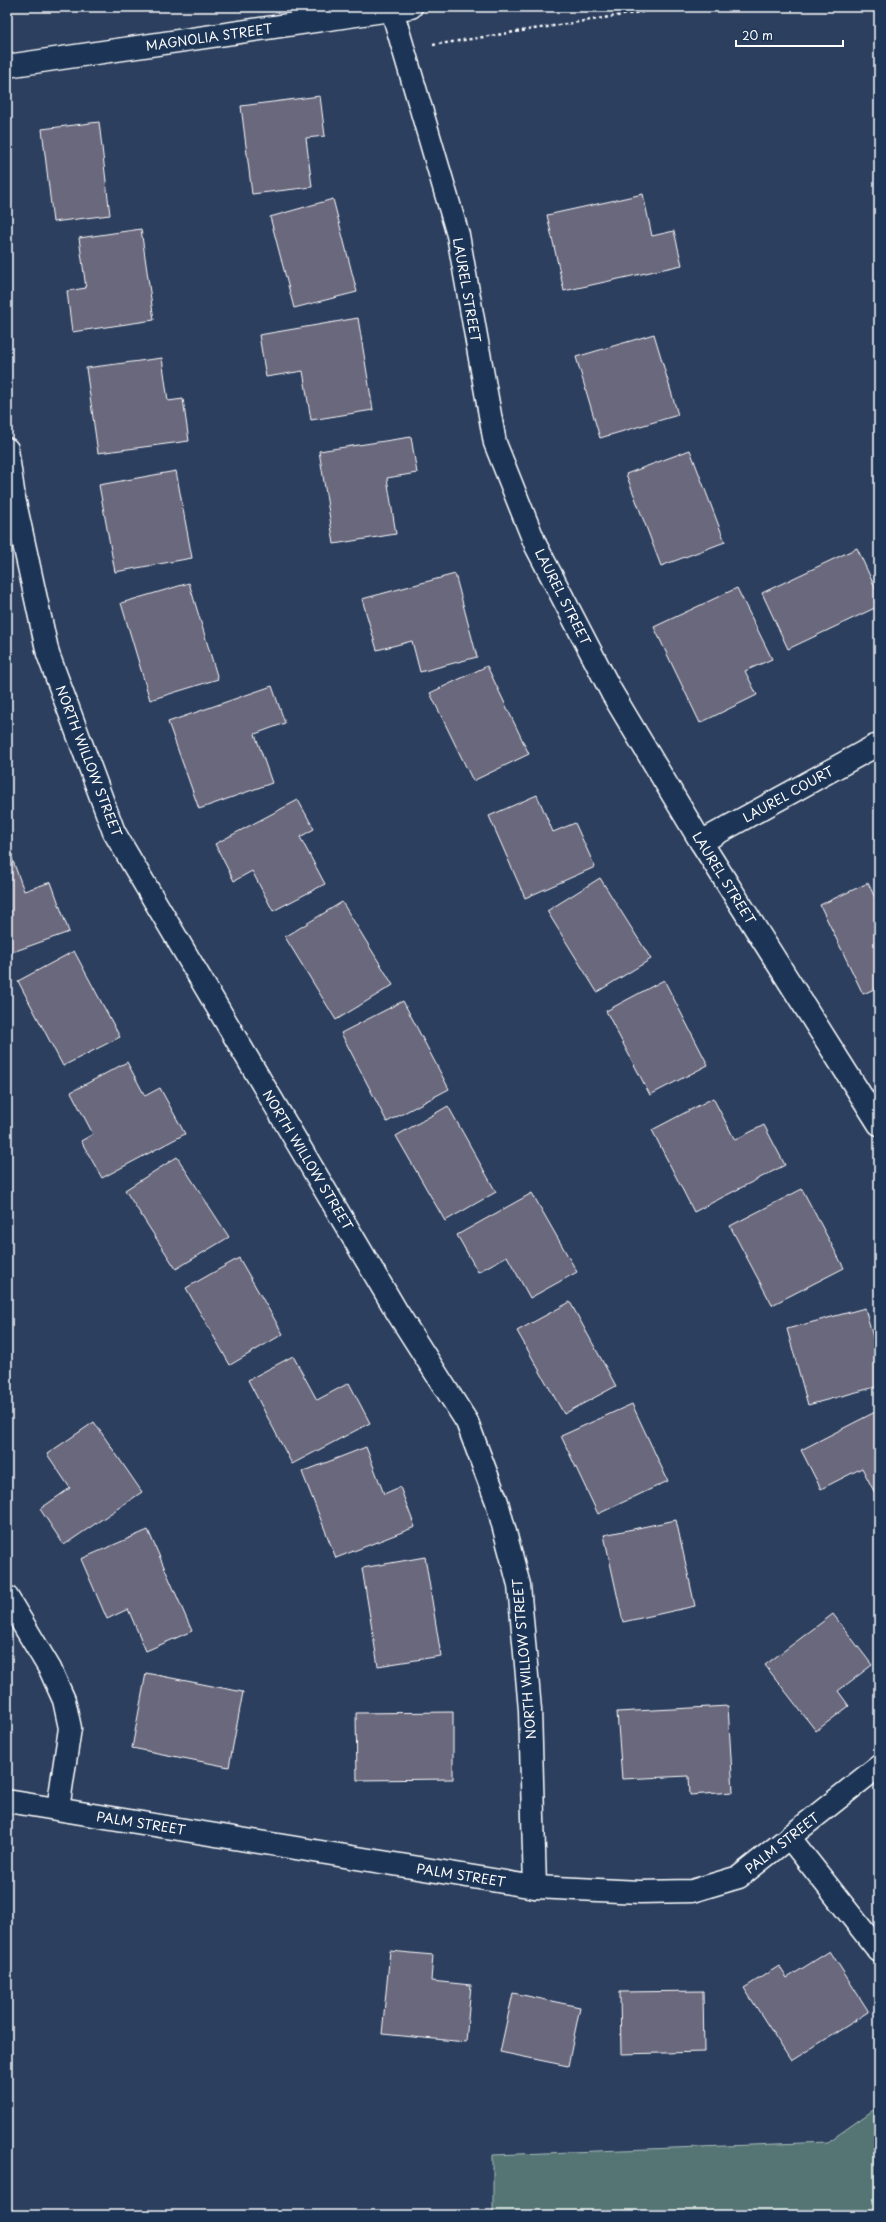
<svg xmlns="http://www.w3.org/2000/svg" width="886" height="2222" font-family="'Playpen Sans',sans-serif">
<rect width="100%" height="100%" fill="#2c3f5f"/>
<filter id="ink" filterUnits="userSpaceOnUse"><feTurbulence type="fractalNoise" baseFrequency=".025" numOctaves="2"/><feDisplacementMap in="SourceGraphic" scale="8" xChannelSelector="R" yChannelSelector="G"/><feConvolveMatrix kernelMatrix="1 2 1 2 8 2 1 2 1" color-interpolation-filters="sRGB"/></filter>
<g filter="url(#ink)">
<polygon fill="#557575" stroke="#aababa" points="879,2106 879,2215 493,2215 493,2155 828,2142"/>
<g fill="#6a687d" stroke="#fff">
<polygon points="320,96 325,136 306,138 312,187 252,194 241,106"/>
<polygon points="99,122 110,215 53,222 42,129"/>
<polygon points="643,194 652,236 674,231 682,265 564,291 547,215"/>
<polygon points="333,199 357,292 294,308 270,217"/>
<polygon points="141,229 154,320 72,332 67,291 86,288 79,238"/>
<polygon points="358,318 373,410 311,420 303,371 266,377 259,335"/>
<polygon points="654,334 678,415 600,438 576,357"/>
<polygon points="162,358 168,401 183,399 189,441 98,453 86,368"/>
<polygon points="411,437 417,473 387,478 396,534 334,544 319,451"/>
<polygon points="690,450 725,542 661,566 626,474"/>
<polygon points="176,471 192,558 115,572 99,485"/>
<polygon points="857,548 879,596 879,606 788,649 762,593"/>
<polygon points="455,574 477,657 420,672 412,641 377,650 362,599"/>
<polygon points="189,583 218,679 150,700 121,603"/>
<polygon points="737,588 772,659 745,671 757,695 700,723 654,627"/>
<polygon points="487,666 529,754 473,781 430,693"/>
<polygon points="272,686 285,723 255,734 272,783 199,809 168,722"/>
<polygon points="537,795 553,832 575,823 595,867 525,898 489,816"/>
<polygon points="298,800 314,829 300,837 325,884 273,911 252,871 234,881 215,844"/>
<polygon points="7,850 9,850 24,891 51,882 69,932 7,954"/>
<polygon points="600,878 651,959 597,992 547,911"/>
<polygon points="868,883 879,906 879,987 863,994 820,905"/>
<polygon points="342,902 393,985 336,1020 285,937"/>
<polygon points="74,951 120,1037 63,1066 18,981"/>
<polygon points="664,980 708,1065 650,1095 606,1011"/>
<polygon points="403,1001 449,1089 387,1122 341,1033"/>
<polygon points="127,1062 145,1096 160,1088 185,1134 102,1178 81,1141 93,1134 71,1092"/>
<polygon points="713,1098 735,1140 764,1125 785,1165 694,1212 652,1130"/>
<polygon points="448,1106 496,1192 445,1221 396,1136"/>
<polygon points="177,1157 229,1237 176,1269 125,1190"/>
<polygon points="802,1189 844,1268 772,1305 730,1226"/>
<polygon points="532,1193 577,1272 530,1298 507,1256 478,1272 457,1235"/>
<polygon points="239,1258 283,1334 230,1365 186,1288"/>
<polygon points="570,1302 616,1386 564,1414 517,1331"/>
<polygon points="865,1308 879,1359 879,1386 808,1405 787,1329"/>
<polygon points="293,1356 317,1400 349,1383 370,1423 292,1464 248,1380"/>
<polygon points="632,1404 668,1481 598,1514 561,1436"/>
<polygon points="879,1410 879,1501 862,1468 821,1489 801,1450"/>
<polygon points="94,1422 142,1492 64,1545 40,1509 70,1488 47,1454"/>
<polygon points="366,1447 384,1494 400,1487 415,1527 336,1558 302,1472"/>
<polygon points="676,1520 695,1606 623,1622 604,1535"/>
<polygon points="148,1530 192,1631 146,1651 128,1609 107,1619 81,1559"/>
<polygon points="425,1557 441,1656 378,1666 362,1568"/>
<polygon points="833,1614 872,1665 838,1691 849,1706 816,1731 765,1665"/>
<polygon points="146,1673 243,1692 229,1767 132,1748"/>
<polygon points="728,1706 733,1792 690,1795 689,1776 622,1779 617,1712"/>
<polygon points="453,1712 453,1779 357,1780 356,1713"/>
<polygon points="390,1951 433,1955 431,1981 471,1985 466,2042 382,2034"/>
<polygon points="830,1951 869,2012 791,2061 744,1988 779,1966 787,1978"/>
<polygon points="703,1991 704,2052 621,2054 620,1992"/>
<polygon points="513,1993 580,2007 568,2066 500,2052"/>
</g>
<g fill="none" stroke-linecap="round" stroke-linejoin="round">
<g stroke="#fff" stroke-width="25">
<g id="street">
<polyline points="392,10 458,235 495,443 536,546 612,693 701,842 879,1124"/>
<polyline points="7,449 14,498 48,654 114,832 397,1312 467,1422 497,1502 519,1585 530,1710 535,1887"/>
<polyline points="701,842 875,746"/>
<polyline points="7,1597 50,1669 64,1700 70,1728 58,1809"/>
<polyline points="7,1801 535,1887 640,1892 692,1891 739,1877 879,1766"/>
<polyline points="789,1837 879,1951"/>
</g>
</g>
<g stroke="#fff" stroke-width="25">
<polyline id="secondary" points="7,66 411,7"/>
</g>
<polyline stroke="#fff" stroke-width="2.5" stroke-dasharray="3 3" stroke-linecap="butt" points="433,45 673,7"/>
<use href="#street" stroke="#1d3557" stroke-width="22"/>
<use href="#secondary" stroke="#1d3557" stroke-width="22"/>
</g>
</g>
<g text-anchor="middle" stroke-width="4" stroke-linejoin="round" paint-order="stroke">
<g font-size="13" fill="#fff" stroke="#1d3557">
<text transform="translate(209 37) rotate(-8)" y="5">MAGNOLIA STREET</text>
<text transform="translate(467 290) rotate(80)" y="5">LAUREL STREET</text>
<text transform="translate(563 597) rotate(63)" y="5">LAUREL STREET</text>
<text transform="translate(89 761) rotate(69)" y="5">NORTH WILLOW STREET</text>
<text transform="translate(788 794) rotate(-29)" y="5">LAUREL COURT</text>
<text transform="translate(724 878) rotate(58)" y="5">LAUREL STREET</text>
<text transform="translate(308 1160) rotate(59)" y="5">NORTH WILLOW STREET</text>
<text transform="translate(524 1659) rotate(-95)" y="5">NORTH WILLOW STREET</text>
<text transform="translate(141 1823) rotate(9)" y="5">PALM STREET</text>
<text transform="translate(782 1843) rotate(-38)" y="5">PALM STREET</text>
<text transform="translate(461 1875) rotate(9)" y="5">PALM STREET</text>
</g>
</g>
<rect width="886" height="2222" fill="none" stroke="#1d3557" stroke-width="24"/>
<rect x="12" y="12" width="862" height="2198" fill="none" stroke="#fff" stroke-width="1.5" filter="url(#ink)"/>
<path d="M736 40v6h107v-6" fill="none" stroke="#ffffff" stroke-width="2"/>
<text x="742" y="40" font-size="12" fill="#ffffff" stroke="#1d3557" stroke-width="3" paint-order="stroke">20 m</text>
</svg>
